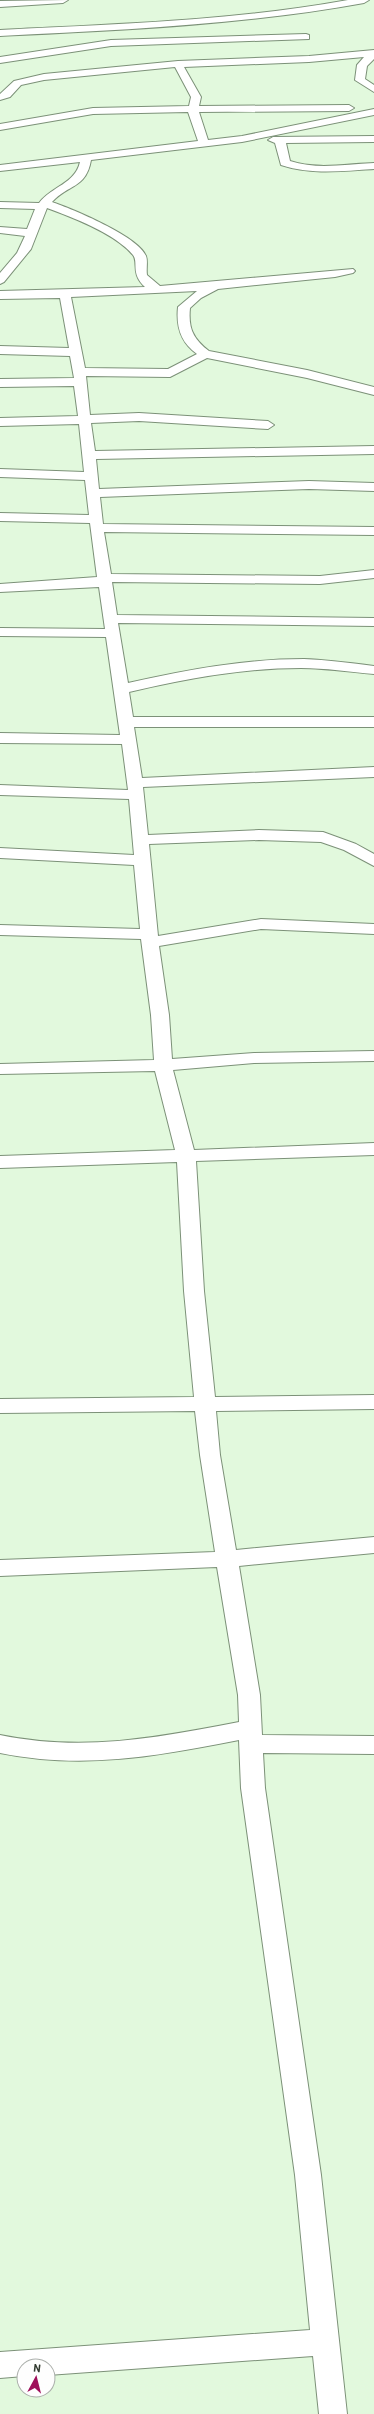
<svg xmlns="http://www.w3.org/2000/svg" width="374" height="2414" font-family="Barlow,sans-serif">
<rect width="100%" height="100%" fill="#e2f9dd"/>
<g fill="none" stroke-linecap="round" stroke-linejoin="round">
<g stroke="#7c9178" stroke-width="2">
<g id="minor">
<polygon points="68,0 63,3 0,7 0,1"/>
<path d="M348,0H369L364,3C243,25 122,30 0,36V30C116,24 233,21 348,0Z"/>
<polygon points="306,34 309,35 309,39 111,46 0,63 0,57 111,40"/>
<path d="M374,50V59L367,66L365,79L374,85V92L355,80L357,65L364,57L309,62L184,67L201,97L199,106L349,105L354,108L349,111L199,112L208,140L242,136L374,109V115L242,142L91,160C86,189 68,184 52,202C72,209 138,236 146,256C148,261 146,269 147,275L160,286L353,269L355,271L353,273L335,277L218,289L201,298L190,308C188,328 193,339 209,351L307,370L374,387V395L307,378L207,358L170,377L86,376L90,415L139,413L268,421L274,425L268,429L139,421L91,423L95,451L374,446V454L96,459L99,489L309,481L374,483V491L309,489L100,497L103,524L374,527V535L104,532L111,574L320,576L374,570V578L320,584L112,582L117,615L374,618V626L118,623L128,683C185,670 244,659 304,659C327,660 351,663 374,666V674C350,672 325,668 301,668C243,668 185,679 129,692L133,717H374V727H134L142,778L374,767V777L143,787L148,835L259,830L323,832L356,844L374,854V866L344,850L321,842L259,840L149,844L158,936L261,919L374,924V934L261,929L159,946L169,1015L172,1059L254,1053L374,1051V1061L254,1063L173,1070L194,1150L374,1143V1155L196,1161L204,1291L215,1397L374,1395V1409L216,1411L220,1455L236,1550L374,1537V1553L239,1566L260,1695L262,1735L374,1736V1754L263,1753L265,1788L321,2175L347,2414H319L313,2356L48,2375V2366H24V2376L0,2378V2352L310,2330L295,2175L241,1788L239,1740C158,1756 83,1770 0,1753V1735C82,1752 157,1738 239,1722L238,1695L217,1567L0,1576V1560L215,1552L200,1455L195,1411L0,1413V1399L194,1397L184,1291L177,1162L0,1168V1156L175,1150L155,1071L0,1074V1064L154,1060L151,1015L141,939L0,935V925L140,929L134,865L0,858V848L134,855L129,799L0,795V785L128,790L122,744L0,743V733L120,735L106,637L0,636V628L105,629L99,587L0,592V584L97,577L90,523L0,521V513L89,515L85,480L0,477V469L84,472L79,424L0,426V418L78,416L74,386L0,387V379L74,378L70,356L0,354V346L69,348L60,298L0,299V291L145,287C130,273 139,263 133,255C116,234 72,217 47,208L31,249L4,282L0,284V273L17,253L25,236L0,233V227L27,229L35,209L0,208V202L39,203C52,186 75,184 80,162L0,171V165L198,141L188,112L93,114L0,130V124L93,108L189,106L191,97L175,67L44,80L21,85L10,97L0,100V94L14,81L44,74L178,61L309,56ZM197,291L178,307C176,326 180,342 197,354L168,369L85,368L71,297Z"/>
<path d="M374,136V142L286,143L290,161C317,170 346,164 374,163V169C342,171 312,175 281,165L275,143L268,140L273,137Z"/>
</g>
</g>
<use href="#minor" fill="#fff" fill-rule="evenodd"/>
</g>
<g transform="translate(36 2378) rotate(7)"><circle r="19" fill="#fefefe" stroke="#acb0ac"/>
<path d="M0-3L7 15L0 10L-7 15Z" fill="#9f105b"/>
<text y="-6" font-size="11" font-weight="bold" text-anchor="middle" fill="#323b30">N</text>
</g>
</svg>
